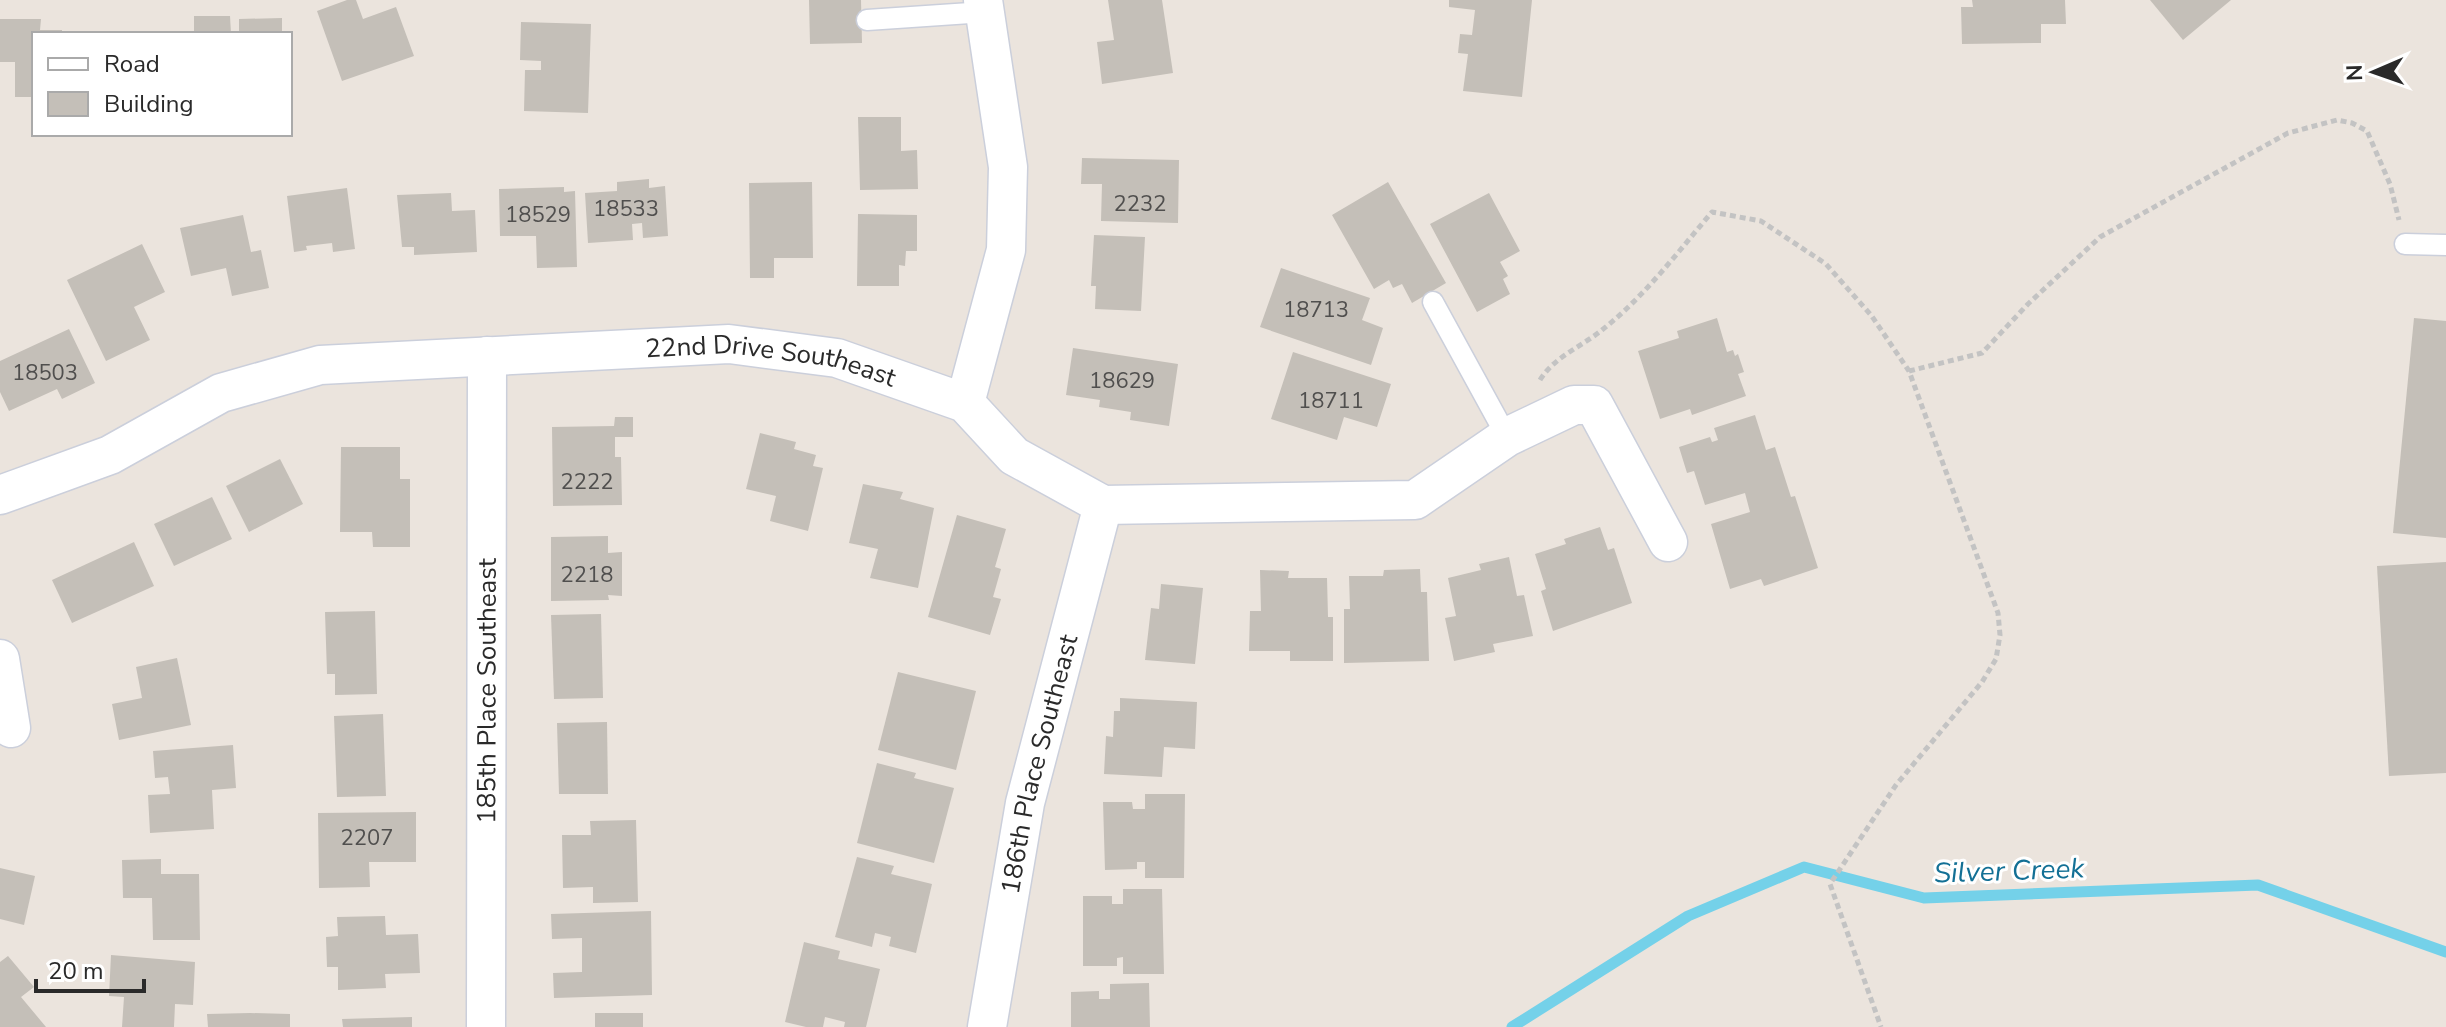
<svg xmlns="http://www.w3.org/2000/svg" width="2446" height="1027" font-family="'Nunito Sans',sans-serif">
<rect width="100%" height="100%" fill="#ebe4dd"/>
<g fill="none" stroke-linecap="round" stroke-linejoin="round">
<polyline stroke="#74d1e9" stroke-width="11" points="1512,1027 1688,916 1804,867 1924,898 2258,885 2446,952"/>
</g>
<g fill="#c4bfb8">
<polygon points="347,0 356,0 363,19 396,7 414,56 342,81 317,11"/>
<polygon points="809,0 861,0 862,43 810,44"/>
<polygon points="1108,0 1162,0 1173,73 1102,84 1097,42 1114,40"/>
<polygon points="1449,0 1532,0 1522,97 1463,91 1468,54 1458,53 1460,34 1472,35 1475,10 1449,7"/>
<polygon points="1972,0 2065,0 2066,24 2041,24 2041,43 1962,44 1961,7 1973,7"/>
<polygon points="2150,0 2231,0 2183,40"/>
<polygon points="194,16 230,16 231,34 194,34"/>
<polygon points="282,18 282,34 239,34 239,19"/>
<polygon points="0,19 41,19 40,30 62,30 62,34 34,34 34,97 15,97 15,62 0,62"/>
<polygon points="521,22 591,24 588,113 524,111 525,70 541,70 541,61 520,60"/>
<polygon points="858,117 901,117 901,151 917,150 918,189 860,190"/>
<polygon points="1082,158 1179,160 1178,223 1101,221 1102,184 1081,184"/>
<polygon points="649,179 649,188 665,186 668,236 643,238 642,223 632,224 633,240 588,243 585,193 617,191 617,182"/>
<polygon points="812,182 813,258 774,258 774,278 750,278 749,183"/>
<polygon points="1388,182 1446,283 1412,303 1402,284 1393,288 1389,280 1374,289 1332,215"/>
<polygon points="564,187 564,192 575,191 577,267 537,268 536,236 500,236 499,189"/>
<polygon points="347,188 355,249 333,252 332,243 306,246 307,250 294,252 287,196"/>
<polygon points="451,193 452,211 475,210 477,252 414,255 414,247 402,247 397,195"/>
<polygon points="1489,193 1520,251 1500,262 1508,276 1503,279 1510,294 1477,312 1430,224"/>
<polygon points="858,214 917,215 917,251 906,251 905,266 899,265 899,286 857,286"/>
<polygon points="243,215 251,252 261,250 269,288 232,296 226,268 191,276 180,228"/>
<polygon points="1094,235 1145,237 1141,311 1095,309 1096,286 1091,286"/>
<polygon points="142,244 165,292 134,307 150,340 106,361 67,280"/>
<polygon points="1281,268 1370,298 1362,320 1383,328 1371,365 1260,327"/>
<polygon points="1717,318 1727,352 1733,350 1735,356 1738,354 1744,372 1738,374 1746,396 1692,415 1690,409 1660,419 1638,351 1679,338 1677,331"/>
<polygon points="2414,318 2446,321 2446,538 2393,533"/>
<polygon points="69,329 95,383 62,399 57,389 9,411 0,392 0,361"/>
<polygon points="1073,348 1178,364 1169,426 1130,420 1131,412 1099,407 1100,400 1066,395"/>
<polygon points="1293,352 1391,384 1377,427 1344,417 1337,440 1271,419"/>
<polygon points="1755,415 1766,450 1775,447 1791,497 1795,496 1818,568 1764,586 1761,579 1730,589 1711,524 1750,512 1745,493 1705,505 1694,471 1687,473 1679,447 1710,437 1712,442 1718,440 1714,428"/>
<polygon points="615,417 633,417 633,437 615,437 615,457 621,457 622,505 553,506 552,427 614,426"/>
<polygon points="760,433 796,442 794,449 816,455 813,466 823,468 808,531 770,521 776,496 746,489"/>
<polygon points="341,447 400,447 400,479 410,479 410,547 373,547 372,532 340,532"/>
<polygon points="280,459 303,504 249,532 226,486"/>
<polygon points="863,484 903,492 900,499 934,508 918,588 870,578 878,549 849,543"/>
<polygon points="212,497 232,539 174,566 154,524"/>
<polygon points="957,515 1006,529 995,567 1001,569 993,597 1001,599 990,635 928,617"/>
<polygon points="1600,527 1608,550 1614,548 1632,603 1553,631 1541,591 1546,589 1535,554 1566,544 1564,539"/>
<polygon points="608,536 608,553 622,552 622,596 608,595 609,600 551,601 551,537"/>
<polygon points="134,542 154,586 72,623 52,580"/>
<polygon points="1509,557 1517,596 1524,595 1533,636 1493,644 1495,652 1454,661 1445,618 1456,616 1448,578 1481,570 1479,564"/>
<polygon points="2446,562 2446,773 2389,776 2377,566"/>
<polygon points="1420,569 1421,592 1427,592 1429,661 1344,663 1344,609 1350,609 1349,576 1383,576 1384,570"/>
<polygon points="1260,570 1289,571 1288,578 1327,578 1328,617 1333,617 1333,661 1290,661 1290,651 1249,651 1250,611 1261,611"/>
<polygon points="1161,584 1203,588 1195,664 1145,660 1151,608 1159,609"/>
<polygon points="375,611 377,694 335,695 335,674 327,674 325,612"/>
<polygon points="601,614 603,698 554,699 551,615"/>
<polygon points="177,658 191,725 119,740 112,704 142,698 136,667"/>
<polygon points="898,672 976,691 956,770 878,750"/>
<polygon points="1120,698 1197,702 1195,749 1164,747 1162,777 1104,774 1106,736 1113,737 1114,711 1120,711"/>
<polygon points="383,714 386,796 337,797 334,716"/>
<polygon points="607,722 608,794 559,794 557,723"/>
<polygon points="233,745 236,788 212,790 214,829 150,833 148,795 170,794 168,777 155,778 153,751"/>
<polygon points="877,763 916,773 914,778 954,788 934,863 857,843"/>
<polygon points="1145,794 1185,794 1184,878 1145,878 1145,862 1137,862 1137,869 1105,870 1103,802 1132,802 1133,809 1145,809"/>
<polygon points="416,812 416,862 369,862 370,887 319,888 318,813"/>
<polygon points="636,820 638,902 593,903 593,887 563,888 562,835 591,835 590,821"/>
<polygon points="857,857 894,866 891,874 932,884 916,953 889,946 891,937 875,933 872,947 835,937"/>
<polygon points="161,859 161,874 199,874 200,940 153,940 152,898 123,898 122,860"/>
<polygon points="0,868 35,876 24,925 0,919"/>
<polygon points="1123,889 1162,889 1164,974 1123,974 1123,957 1117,958 1117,966 1083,966 1083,896 1112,896 1112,904 1123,904"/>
<polygon points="651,911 652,995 554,998 553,973 582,972 582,938 552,939 551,914"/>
<polygon points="385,916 386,935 418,934 420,973 385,974 386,988 338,990 338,967 327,967 326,937 338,936 337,917"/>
<polygon points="804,942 840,951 838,959 880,969 866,1027 844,1027 845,1022 825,1017 823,1027 806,1027 785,1022"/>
<polygon points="111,955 195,962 193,1005 175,1004 174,1027 122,1027 124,997 109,996"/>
<polygon points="8,956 34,987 21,997 46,1027 0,1027 0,962"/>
<polygon points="1149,983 1150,1027 1071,1027 1071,992 1099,991 1099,999 1110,999 1110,984"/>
<polygon points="250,1013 290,1014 290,1027 208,1027 207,1014"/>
<rect x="595" y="1013" width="48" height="14"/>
<polygon points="412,1017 412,1027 343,1027 342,1019"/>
</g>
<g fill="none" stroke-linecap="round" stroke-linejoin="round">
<g stroke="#cbcfdb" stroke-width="23">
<g id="service">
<polyline points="867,20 985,12"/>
<polyline points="2405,244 2446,245"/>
<polyline points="1433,302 1507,437"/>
</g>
</g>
<g stroke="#cbcfdb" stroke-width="41">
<g id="minor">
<polyline points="965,403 1006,250 1008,167 983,0"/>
<path id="s1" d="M0,495L110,455L221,393L320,365L729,344L837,358L965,403L1014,456L1103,505L1415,500L1507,437L1574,405H1594L1668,542"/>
<polyline points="0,659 11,728"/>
<path id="s2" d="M486,1027L487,356"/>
<path id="s3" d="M987,1027L1025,803L1103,505"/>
</g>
</g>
<g stroke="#c3c3c3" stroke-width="5" stroke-dasharray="6 4" stroke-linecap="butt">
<polyline points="1909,371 1982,353 2028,304 2100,237 2288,133 2337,120 2352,123 2367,131 2390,184 2399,220"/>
<path d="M1540,380C1554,357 1581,347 1602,330C1644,297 1678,252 1712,212L1761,221L1826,264L1871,315L1909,371L1998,613L2000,635L1996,659L1982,682L1896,785L1830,884L1881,1027"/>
</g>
<use href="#service" stroke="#fff" stroke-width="20"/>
<use href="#minor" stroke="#fff" stroke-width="38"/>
</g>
<g text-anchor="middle" stroke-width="6" stroke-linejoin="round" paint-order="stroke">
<g font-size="22" fill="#504f4e">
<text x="1140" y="211">2232</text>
<text x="626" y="216">18533</text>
<text x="538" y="222">18529</text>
<text x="1316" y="317">18713</text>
<text x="45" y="380">18503</text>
<text x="1122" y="388">18629</text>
<text x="1331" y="408">18711</text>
<text x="587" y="489">2222</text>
<text x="587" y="582">2218</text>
<text x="367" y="845">2207</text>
</g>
<g font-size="26" fill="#2a2a2a" stroke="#fff">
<text dy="9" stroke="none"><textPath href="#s1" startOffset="800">22nd Drive Southeast</textPath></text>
<text dy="9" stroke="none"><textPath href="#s2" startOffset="336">185th Place Southeast</textPath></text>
<text dy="9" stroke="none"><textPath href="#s3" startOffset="268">186th Place Southeast</textPath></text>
</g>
<g font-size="28" font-style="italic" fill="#137095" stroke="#fff">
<text transform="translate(2009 870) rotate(-2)" y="10">Silver Creek</text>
</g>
</g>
<rect x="32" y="32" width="260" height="104" fill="#ffffff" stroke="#aaaaaa" stroke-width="2"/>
<rect x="48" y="58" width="40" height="12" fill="#ffffff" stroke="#aaaaaa" stroke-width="2"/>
<text x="104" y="72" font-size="24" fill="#2a2a2a">Road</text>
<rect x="48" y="92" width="40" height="24" fill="#c4bfb8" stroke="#aaaaaa" stroke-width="2"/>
<text x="104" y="112" font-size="24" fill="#2a2a2a">Building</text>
<g transform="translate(2374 72) rotate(268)" stroke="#ffffff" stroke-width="6" paint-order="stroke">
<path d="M0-6L14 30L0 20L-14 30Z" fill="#2a2a2a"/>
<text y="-12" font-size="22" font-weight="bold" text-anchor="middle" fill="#2a2a2a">N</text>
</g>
<path d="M36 979v12h108v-12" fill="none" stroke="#2a2a2a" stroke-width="4"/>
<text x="48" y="979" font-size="24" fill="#2a2a2a" stroke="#ffffff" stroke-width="6" paint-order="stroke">20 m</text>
</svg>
